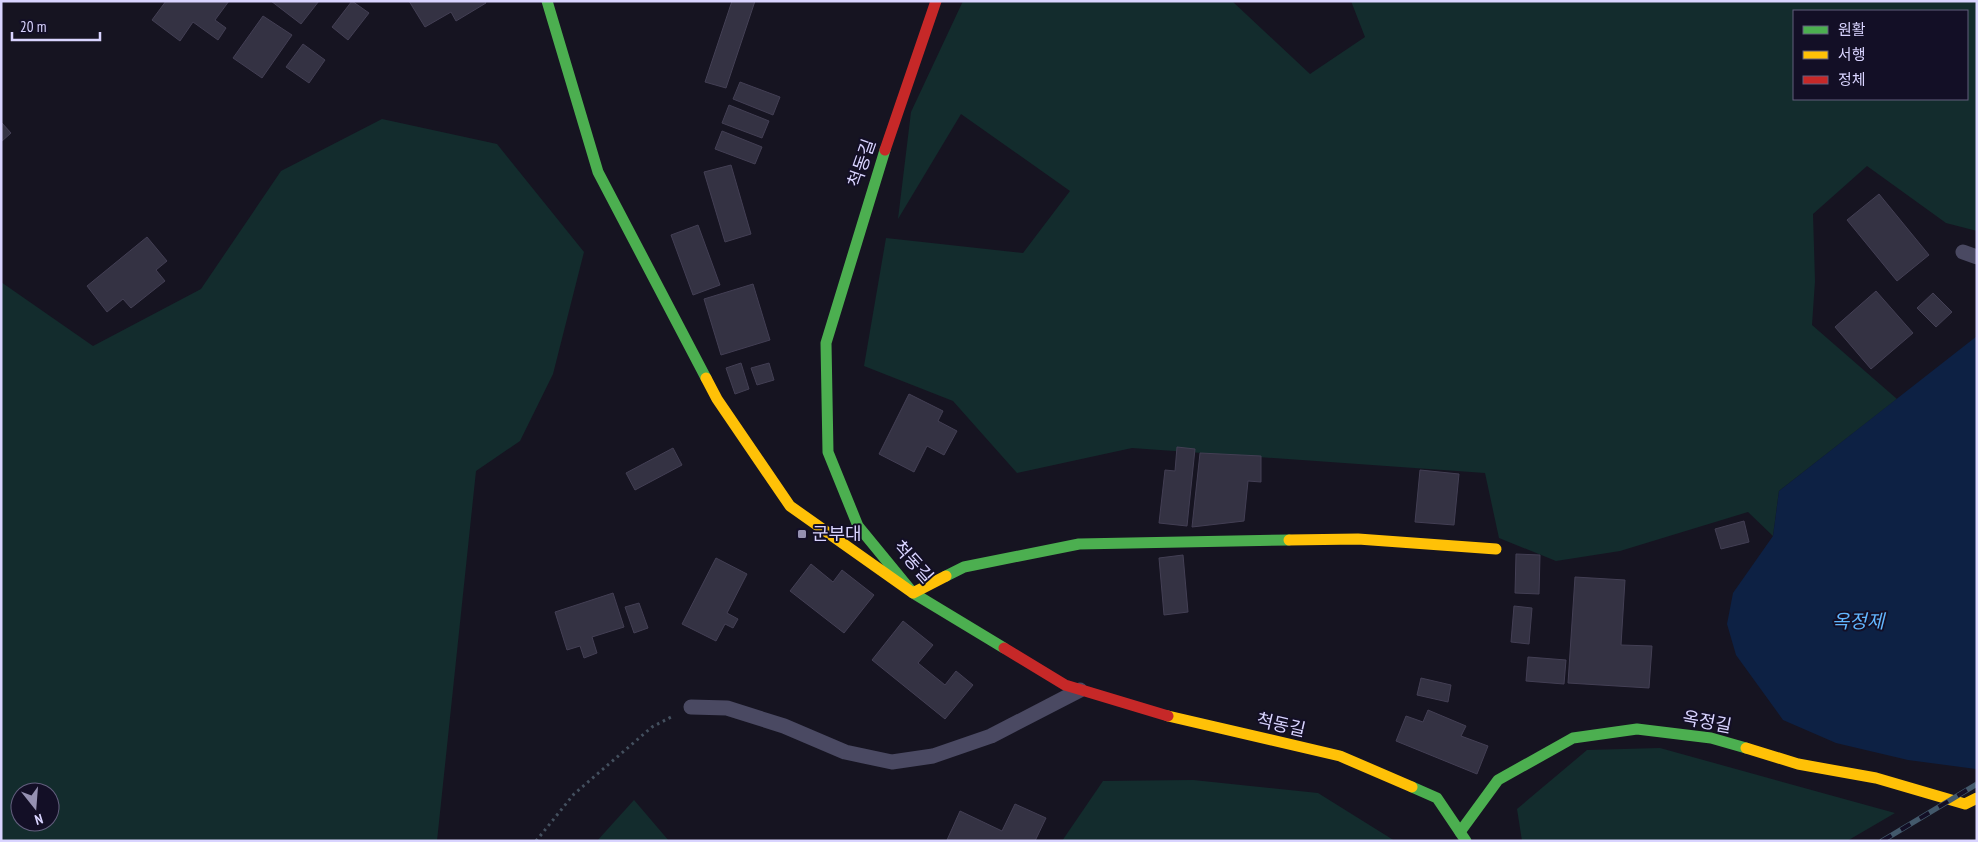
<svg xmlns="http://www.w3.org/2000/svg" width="1978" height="842" font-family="'PT Sans Narrow','Noto Sans KR',sans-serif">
<rect width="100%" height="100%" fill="#161421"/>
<g fill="#132c2d" fill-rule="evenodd">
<path d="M963,1H1232L1310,74L1365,37L1351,1H1977V231L1946,223L1867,166L1813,214L1815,281L1812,325L1897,399L1779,491L1773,536L1748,512L1620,551L1556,561L1499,538L1485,473L1132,448L1017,473L953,401L864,366L886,238L1023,253L1070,191L961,114L898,219L911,112ZM1794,11H1967V99H1794Z"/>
<path d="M382,119L497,144L584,252L553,374L520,441L476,471L437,841H1V282L93,346L201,289L281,171ZM20,792H50V822H20Z"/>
<polygon points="1660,748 1895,813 1847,841 1522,841 1517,809 1587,750"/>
<polygon points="1193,780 1318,793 1395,841 1062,841 1103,781"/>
<polygon points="634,800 669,841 597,841"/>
</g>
<polygon fill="#0d2144" points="1977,336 1977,768 1976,769 1908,760 1836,743 1783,720 1736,655 1727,624 1733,593 1773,536 1779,491"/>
<g fill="#343243" stroke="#433f54">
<polygon points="166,1 229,1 215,20 226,28 218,40 193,22 180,41 152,20"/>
<polygon points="271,1 319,1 301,24"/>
<polygon points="352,1 369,13 348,40 332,27"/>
<polygon points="409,1 485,1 486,3 456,21 451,12 425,27"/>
<polygon points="732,1 755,1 726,88 705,82"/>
<polygon points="263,16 292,35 262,78 233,58"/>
<polygon points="303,44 325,60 309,83 286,67"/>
<polygon points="740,82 780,97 773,115 733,99"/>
<polygon points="729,105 769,121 762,138 722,123"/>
<polygon points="1,122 11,133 1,142"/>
<polygon points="722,131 762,147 755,164 715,149"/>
<polygon points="731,165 751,234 725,242 704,172"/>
<polygon points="1879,194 1929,255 1897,281 1847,220"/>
<polygon points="698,225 720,285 693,295 671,235"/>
<polygon points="147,237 167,261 156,270 165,281 131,308 123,299 107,312 87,286"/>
<polygon points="753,284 770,340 721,355 704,299"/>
<polygon points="1876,291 1913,333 1871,369 1835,327"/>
<polygon points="1933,293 1952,312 1936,327 1917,308"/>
<polygon points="741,363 749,389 735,394 726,368"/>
<polygon points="769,363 774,380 757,385 751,368"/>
<polygon points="909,394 943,411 938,421 957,431 944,455 927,446 914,472 879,454"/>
<polygon points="1177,447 1195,449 1187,526 1159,523 1165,470 1175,471"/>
<polygon points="673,448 682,465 635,490 626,473"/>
<polygon points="1200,453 1261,456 1261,482 1248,481 1244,521 1192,527"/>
<polygon points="1420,470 1459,474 1454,525 1415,522"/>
<polygon points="1744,521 1749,542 1721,549 1715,529"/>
<polygon points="1516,554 1540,555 1539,594 1515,593"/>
<polygon points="1183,555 1188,612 1164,615 1159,558"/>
<polygon points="716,558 747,574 727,613 738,619 733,628 725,624 716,641 682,624"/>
<polygon points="811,564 833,582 842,570 874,595 844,633 790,591"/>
<polygon points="1575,577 1625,580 1621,645 1652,646 1649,688 1568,683"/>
<polygon points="613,593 624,627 592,637 597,653 584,658 580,646 567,650 555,612"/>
<polygon points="639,603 648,628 634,633 625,607"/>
<polygon points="1514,606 1532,608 1529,644 1511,642"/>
<polygon points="903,621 933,645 918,663 945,685 956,671 973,685 945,719 872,660"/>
<polygon points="1528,657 1566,660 1564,684 1526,681"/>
<polygon points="1421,678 1451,685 1448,702 1417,695"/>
<polygon points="1428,710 1466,726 1461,736 1488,746 1477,774 1396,741 1406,716 1423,722"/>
<polygon points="1015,804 1046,818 1035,841 947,840 960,811 1002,831"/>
</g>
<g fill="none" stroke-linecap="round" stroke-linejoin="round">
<polyline stroke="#44505f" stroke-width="3" stroke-dasharray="2.5 4" stroke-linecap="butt" points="536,841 574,794 652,727 673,716"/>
<g stroke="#4a4962" stroke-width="15">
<polyline points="1963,252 1977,257"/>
<polyline points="691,707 727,708 784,726 845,752 892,762 933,756 991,736 1080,690"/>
</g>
<g stroke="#4caf50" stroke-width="11">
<polyline points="547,1 598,172 706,378"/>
<polyline points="885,150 826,343 828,452 858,526 913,593 1004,648"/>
<polyline points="946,576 964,567 1079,544 1289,540"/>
<polyline points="1412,787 1437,798 1466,841"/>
<polyline points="1460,832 1498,780 1573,738 1637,729 1711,738 1746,748"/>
</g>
<g stroke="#ffc107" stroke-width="11">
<polyline points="706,378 717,399 790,506 913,593 946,576"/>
<polyline points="1289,540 1358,539 1496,549"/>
<polyline points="1168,716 1340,756 1412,787"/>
<polyline points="1746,748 1798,764 1876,778 1965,804 1977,798"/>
</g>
<g stroke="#c62828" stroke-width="11">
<polyline points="885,150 936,1"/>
<polyline points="1004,648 1065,685 1168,716"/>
</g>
<g stroke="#43596b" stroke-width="5.5">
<polyline id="rail" points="1882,841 1977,784"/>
</g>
<use href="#rail" stroke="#130f26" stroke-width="4" stroke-dasharray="11" stroke-linecap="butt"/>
</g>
<rect fill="#9591b1" stroke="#130f26" stroke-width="2" x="797" y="529" width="10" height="10" rx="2.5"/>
<g text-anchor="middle" stroke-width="4" stroke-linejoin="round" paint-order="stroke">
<g font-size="18" fill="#d9d4ff" stroke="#130f26">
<text transform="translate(862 163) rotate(-71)" y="6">척동길</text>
<text transform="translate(913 562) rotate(48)" y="6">척동길</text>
<text transform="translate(1707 722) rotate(11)" y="6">옥정길</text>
<text transform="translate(1281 725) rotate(13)" y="6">척동길</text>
</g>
<g font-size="18" fill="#d9d4ff" stroke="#130f26" text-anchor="start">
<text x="812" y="540">군부대</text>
</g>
<g font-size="19" font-style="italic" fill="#62b6ff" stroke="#130f26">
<text x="1858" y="628">옥정제</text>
</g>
</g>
<rect width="1978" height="842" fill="none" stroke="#d9d4ff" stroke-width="5"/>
<rect x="1793" y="10" width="175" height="90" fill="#130f26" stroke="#625e7d"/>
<rect x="1803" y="26" width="25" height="8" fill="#4caf50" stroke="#625e7d"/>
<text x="1838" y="35" font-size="15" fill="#d9d4ff">원활</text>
<rect x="1803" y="51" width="25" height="8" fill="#ffc107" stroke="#625e7d"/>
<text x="1838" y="60" font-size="15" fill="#d9d4ff">서행</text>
<rect x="1803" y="76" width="25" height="8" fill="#c62828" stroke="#625e7d"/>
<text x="1838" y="85" font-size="15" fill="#d9d4ff">정체</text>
<g transform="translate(35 807) rotate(163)"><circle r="24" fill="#130f26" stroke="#625e7d"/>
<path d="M0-4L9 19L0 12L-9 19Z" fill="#9591b1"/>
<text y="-8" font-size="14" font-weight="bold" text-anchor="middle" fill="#d9d4ff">N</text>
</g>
<path d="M12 32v8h88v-8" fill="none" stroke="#d9d4ff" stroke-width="2.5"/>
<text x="20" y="32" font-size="15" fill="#d9d4ff" stroke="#130f26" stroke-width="4" paint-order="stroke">20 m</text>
</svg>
